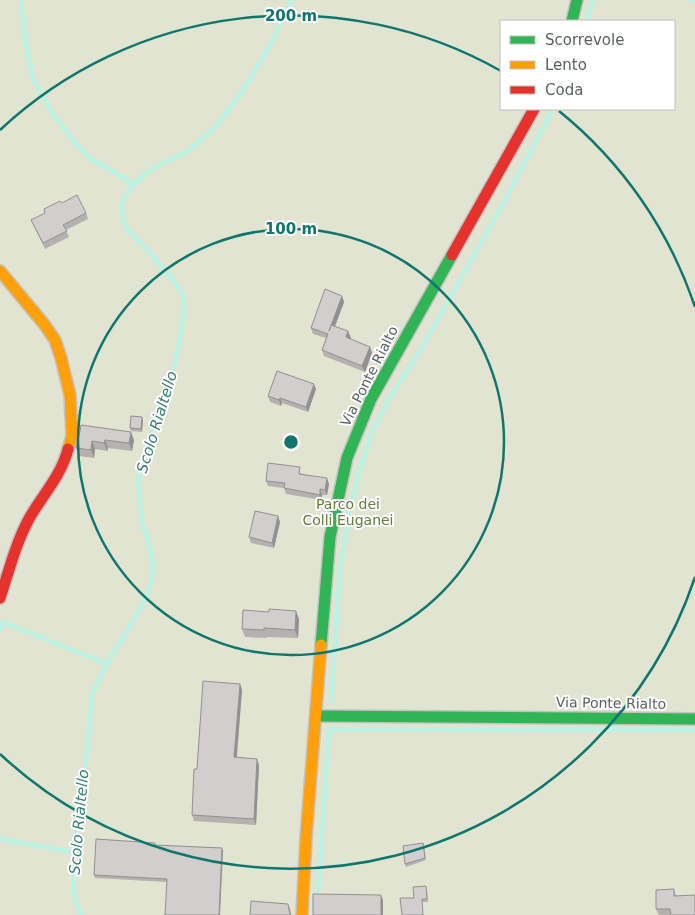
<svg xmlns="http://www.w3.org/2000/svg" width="695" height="915" font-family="'DejaVu Sans',sans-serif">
<rect width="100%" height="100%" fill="#eae5e4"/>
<path fill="#e1e4d0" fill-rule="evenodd" d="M0,0H695V915H0ZM501,21H674V109H501Z"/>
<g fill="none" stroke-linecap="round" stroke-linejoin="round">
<g stroke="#baf3e3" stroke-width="4.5">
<polyline points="21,0 25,40 33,79 53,114 76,144 90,158 134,184"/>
<polyline points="691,0 695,0"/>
<polyline points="587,21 593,0"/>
<polyline points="0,631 3,622 107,664"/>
<polyline points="331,702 340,571 348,518 359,472 372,432 390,397 420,351 501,207 553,109"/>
<polyline points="0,839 73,852"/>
<polyline points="318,894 329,729 695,730"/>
<polyline points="81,915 74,894 73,852 78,808 85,771 92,694 107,664 135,617 144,601 151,583 153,569 152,555 142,522 138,485 139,473 149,439 167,398 170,387 181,333 184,306 182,293 175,283 149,252 127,229 122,213 122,203 131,187 146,173 161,164 188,151 211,131 221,120 239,96 270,46 291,0"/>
</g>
<g stroke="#c4c3c3" stroke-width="14">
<g id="fast">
<polyline points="572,21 577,0"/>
<polyline points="321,645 330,537 347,458 371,399 452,255"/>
<polyline points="316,716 695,719"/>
</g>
</g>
<g stroke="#c4c3c3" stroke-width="14">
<g id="slow">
<polyline points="0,271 44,324 55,340 61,358 70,395 72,436 68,449"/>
<polyline points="302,915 306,838 321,645"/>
</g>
</g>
<g stroke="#c4c3c3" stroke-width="14">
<g id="jam">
<polyline points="452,255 534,109"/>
<path d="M0,598C9,571 16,542 30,517C43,495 62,474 68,449"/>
</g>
</g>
<use href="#fast" stroke="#30b455" stroke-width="11"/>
<use href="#slow" stroke="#ff9f0a" stroke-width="11"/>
<use href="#jam" stroke="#e5322d" stroke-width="11"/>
</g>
<g fill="#b4b1b0">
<polygon points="62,203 86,213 88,219 66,230 69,237 45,249 31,220 45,213 44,209"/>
<polygon points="342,296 344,302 335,326 351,338 350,339 370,347 372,353 365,372 324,356 322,350 326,338 313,334 311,328"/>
<polygon points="316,389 308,412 282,403 281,406 270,402 268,396"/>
<polygon points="143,420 142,432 131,431 130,428"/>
<polygon points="80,431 134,440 132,451 108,448 107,451 95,449 94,458 79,456 76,448"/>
<polygon points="302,473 302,474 329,484 327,495 322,495 322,500 286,494 284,488 268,486 266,481"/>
<polygon points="280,522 274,548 251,543 249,537"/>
<polygon points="269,612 299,619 298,638 267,637 267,638 245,637 242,629"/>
<polygon points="240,684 242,690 237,758 259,765 256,825 194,821 192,815 197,769"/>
<polygon points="423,843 424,845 426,860 406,867 405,864"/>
<polygon points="156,845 222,848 223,851 167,882 95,878 94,875"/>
<polygon points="427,889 428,902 423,902 414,898"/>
<polygon points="674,889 676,896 695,915 659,915 656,909"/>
</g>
<g fill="#929090">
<polygon points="342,296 344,302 331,337 329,331"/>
<polygon points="348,331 351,338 348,344 346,337"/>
<polygon points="370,347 372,353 365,372 362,366"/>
<polygon points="314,384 316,389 308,412 306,407"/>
<polygon points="280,398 282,403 281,406 279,400"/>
<polygon points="142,417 143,420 142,432 141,429"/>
<polygon points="131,432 134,440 132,451 129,443"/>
<polygon points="105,440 108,448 107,451 104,443"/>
<polygon points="92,441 95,449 94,458 91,450"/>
<polygon points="327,478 329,484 327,495 325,490"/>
<polygon points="320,489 322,495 322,500 320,495"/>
<polygon points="278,516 280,522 274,548 272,543"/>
<polygon points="296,611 299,619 298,638 295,630"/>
<polygon points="240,684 242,690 236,763 234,757"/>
<polygon points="257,759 259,765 256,825 254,819"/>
<polygon points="222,848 223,851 220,915 219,915"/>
<polygon points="381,895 383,900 383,915 381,915"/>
<polygon points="288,904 290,909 291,915 290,915"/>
</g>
<g fill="#d1cecd" stroke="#929090">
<polygon points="77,195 86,213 63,225 67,231 43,243 31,220 45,213 44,209 60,201 62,203"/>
<polygon points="325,289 342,296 329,331 331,325 348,331 346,337 370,347 362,366 322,350 328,334 311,328"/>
<polygon points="277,371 314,384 306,407 280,398 279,400 268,396"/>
<polygon points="131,416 142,417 141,429 130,428"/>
<polygon points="81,425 131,432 129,443 105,440 104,443 92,441 91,450 76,448 80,431"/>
<polygon points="268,463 300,467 299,474 327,478 325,490 320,489 320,495 284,488 285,483 266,481"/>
<polygon points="255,511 278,516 272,543 249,537"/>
<polygon points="269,609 296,611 295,630 264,628 264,630 242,629 243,610 269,612"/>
<polygon points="203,681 240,684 234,757 257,759 254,819 192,815 194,769 197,769"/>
<polygon points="96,839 155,843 155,845 222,848 219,915 165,915 167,879 94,875"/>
<polygon points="423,843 425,858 405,864 403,846"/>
<polygon points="426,886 427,899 422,899 423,915 402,915 400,898 414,898 413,887"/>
<polygon points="674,889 674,896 695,895 695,915 671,915 670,909 656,909 656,890"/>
<polygon points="313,894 381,895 381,915 313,915"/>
<polygon points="251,901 288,904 290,915 250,915"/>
</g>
<g fill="none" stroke="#0f766e" stroke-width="2.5">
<circle cx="291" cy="442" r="213"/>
<path d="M695 577A426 426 0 0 1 0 754M0 130A426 426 0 0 1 501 71M559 111A426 426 0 0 1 695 307"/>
</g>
<g text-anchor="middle" stroke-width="4" stroke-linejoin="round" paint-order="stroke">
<g font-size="14" fill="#5a6261" stroke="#fff">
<text transform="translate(369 376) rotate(-63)" y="5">Via Ponte Rialto</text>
<text transform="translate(611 703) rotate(1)" y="5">Via Ponte Rialto</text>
</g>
<g font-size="14" fill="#667c38" stroke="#fff">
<text x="348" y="509">Parco dei<tspan x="348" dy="16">Colli Euganei</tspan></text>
</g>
<g font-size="15" font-style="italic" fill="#358071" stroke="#fff">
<text transform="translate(157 422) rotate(-73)" y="5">Scolo Rialtello</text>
<text transform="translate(79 822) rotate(-85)" y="5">Scolo Rialtello</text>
</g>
</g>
<circle cx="291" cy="442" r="8" fill="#0f766e" stroke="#fff" stroke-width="2.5"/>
<g font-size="15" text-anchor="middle" font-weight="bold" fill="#0f766e" stroke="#fff" stroke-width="4" stroke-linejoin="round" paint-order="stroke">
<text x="291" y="21">200 m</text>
<text x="291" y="234">100 m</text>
</g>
<rect x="500" y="20" width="175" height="90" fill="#ffffff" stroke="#bdc0c0"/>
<rect x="510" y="36" width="25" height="8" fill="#30b455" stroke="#bdc0c0"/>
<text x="545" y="45" font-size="15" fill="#5a6261">Scorrevole</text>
<rect x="510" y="61" width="25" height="8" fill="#ff9f0a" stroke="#bdc0c0"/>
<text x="545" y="70" font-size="15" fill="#5a6261">Lento</text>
<rect x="510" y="86" width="25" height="8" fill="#e5322d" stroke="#bdc0c0"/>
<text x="545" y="95" font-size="15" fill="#5a6261">Coda</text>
</svg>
